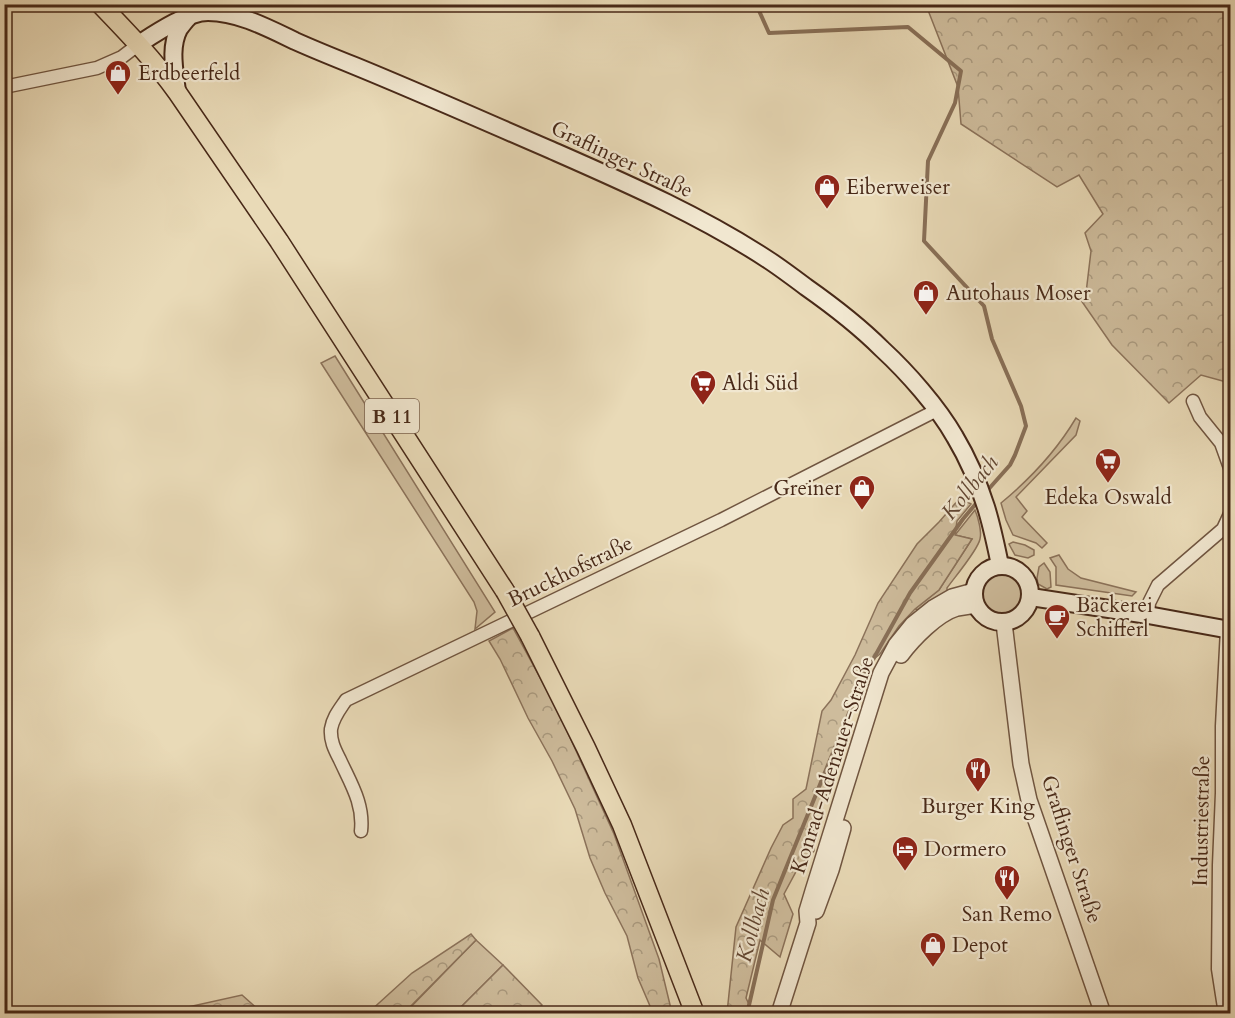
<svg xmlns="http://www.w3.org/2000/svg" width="1235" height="1018" font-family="Cardo,serif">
<defs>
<pattern id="forest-crowns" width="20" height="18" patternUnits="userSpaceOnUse" patternTransform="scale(1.5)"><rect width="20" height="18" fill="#cebc9c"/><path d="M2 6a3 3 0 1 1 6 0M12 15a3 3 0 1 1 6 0" fill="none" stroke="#a9997e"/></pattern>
</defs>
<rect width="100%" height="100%" fill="#e9dab7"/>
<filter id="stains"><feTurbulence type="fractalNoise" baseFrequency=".00333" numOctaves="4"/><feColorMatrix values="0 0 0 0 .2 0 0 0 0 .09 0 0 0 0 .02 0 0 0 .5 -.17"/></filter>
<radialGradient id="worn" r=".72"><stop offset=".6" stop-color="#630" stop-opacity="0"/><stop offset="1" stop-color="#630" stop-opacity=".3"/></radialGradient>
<g fill="#cebc9c" stroke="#8b725a" stroke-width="1.5">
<polygon points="335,356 495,612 475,629 477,611 474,602 321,363"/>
<path d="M1076,418L1080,421L1076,435L1016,497L1027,511L1022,517L1047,543L1042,548L1036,543L1013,535L1006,520L1001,503C1030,479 1057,450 1076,418Z"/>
<path d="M975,510C978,517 982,532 980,539C978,550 954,578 947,588V593L920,610L915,609L939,590L972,539L955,535Z"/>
<polygon points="1013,542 1025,545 1034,550 1034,555 1028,558 1015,555 1009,544"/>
<polygon points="1059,555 1068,569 1081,578 1136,592 1132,596 1056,585 1056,567 1050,558"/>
<polygon points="1044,563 1050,572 1051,587 1047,589 1038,584 1037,578 1039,567"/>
<circle cx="1001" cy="593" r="21"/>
<polygon points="476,940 503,965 455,1013 404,1014"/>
</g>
<g fill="url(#forest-crowns)" stroke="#8b725a" stroke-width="1.5">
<polygon points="926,5 1230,5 1230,383 1201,375 1169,403 1112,345 1076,293 1086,293 1091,251 1085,233 1103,214 1079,175 1057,187 961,124 958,87"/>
<polygon points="960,498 971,504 957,521 955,535 972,539 939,590 915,609 899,626 880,654 866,665 855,690 844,736 828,780 826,798 814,814 814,851 798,868 784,894 793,914 780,957 760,940 746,998 753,1013 727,1013 736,927 771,848 783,825 793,818 793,799 806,789 822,711 831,700 855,655 878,603 917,544 939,522"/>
<polygon points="513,628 557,709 614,834 659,959 672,1013 653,1013 638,978 627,936 605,893 590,858 575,809 552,761 528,718 500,659 489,641"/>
<polygon points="471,934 476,940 404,1013 368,1013 412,973"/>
<polygon points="503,965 542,1005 534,1013 455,1013"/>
<polygon points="242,995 262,1013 161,1013"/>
</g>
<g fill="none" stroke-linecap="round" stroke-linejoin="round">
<g stroke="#886f57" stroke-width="4">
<polyline points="756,4 769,33 908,27 961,71 955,103 928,161 924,241 984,306 992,339 1021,406 1026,426 1015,455 1010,465 986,492"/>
<polyline points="4,1012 6,1014"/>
<polyline points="747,1014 773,900 865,674 910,593 963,519 979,500"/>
</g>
<g stroke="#705540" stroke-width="15">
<g id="minor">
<polyline points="4,87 97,68 122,57 139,44"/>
<polyline points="1193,401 1200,417 1221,443 1230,468"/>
<polyline points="1148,615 1149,603 1158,585 1223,529 1230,514"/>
<path d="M361,831C364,804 351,784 340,760C335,750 330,741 331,729C333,717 340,709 346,700L721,520L937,410"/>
<polyline points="1225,1014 1218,969 1219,865 1222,793 1222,726 1227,629"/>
</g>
</g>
<g stroke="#705540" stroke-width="18">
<g id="tertiary">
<polyline points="1004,623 1021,764 1029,800 1103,1014"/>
<path d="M901,655C913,639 937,614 957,608C963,607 970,606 976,605"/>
<polyline points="816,911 831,870 843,828"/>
<polyline points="779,1014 808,923 807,911 813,891 881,673 896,645 913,624 933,608 952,597 974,591"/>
</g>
</g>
<g stroke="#482918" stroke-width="20">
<g id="secondary">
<path d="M139,44C156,33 187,12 208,12C238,12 268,28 295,41C315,50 335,58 355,66C421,93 486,122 551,150C626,183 702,216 770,261C782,269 794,278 806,287C833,306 859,326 882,349C907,372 938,407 955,437C967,457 979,485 986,507C992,526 996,546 1000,565"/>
<path d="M177,92C175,72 169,48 179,29C182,25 185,21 188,18"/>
<circle cx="1002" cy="594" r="28"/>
<polyline points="1031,597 1148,615 1230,630"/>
</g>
</g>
<g stroke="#482918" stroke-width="21">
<g id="primary">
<path d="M100,4C127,32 154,60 177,92L279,241L505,591"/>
<polyline points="530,636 586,748 622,825 695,1014"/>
</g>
</g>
<use href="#minor" stroke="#f1e7d0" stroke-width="12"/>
<use href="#tertiary" stroke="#f1e7d0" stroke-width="15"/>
<use href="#secondary" stroke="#f1e7d0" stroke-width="16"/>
<use href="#primary" stroke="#e9dab7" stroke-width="18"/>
<g stroke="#482918" stroke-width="21" stroke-linecap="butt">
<polyline id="primary-bridge" points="505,591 530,636"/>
</g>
<use href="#primary-bridge" stroke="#e9dab7" stroke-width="18"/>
</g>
<defs>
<g id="shop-pin" transform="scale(1.35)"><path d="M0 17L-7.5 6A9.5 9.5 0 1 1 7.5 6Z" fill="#8f2418" stroke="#f1e7d0"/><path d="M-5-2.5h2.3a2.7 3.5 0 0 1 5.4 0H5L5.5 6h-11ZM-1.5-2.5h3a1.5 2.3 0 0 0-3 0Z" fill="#fff"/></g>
<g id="supermarket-pin" transform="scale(1.35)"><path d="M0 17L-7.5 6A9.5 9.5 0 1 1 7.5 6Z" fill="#8f2418" stroke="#f1e7d0"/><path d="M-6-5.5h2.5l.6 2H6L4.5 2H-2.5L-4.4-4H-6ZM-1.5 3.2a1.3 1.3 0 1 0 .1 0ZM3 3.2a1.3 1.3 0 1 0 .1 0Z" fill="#fff"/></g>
<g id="cafe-pin" transform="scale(1.35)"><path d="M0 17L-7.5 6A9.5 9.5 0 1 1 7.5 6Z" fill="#8f2418" stroke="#f1e7d0"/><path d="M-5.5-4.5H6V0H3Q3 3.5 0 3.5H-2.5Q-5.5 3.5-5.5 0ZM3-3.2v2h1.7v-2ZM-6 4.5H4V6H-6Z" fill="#fff"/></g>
<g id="restaurant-pin" transform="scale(1.35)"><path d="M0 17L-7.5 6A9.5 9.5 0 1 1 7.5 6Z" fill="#8f2418" stroke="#f1e7d0"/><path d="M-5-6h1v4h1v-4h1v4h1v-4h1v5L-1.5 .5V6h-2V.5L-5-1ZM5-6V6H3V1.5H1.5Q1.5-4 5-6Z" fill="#fff"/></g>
<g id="hotel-pin" transform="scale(1.35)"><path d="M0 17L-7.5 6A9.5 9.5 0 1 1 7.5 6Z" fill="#8f2418" stroke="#f1e7d0"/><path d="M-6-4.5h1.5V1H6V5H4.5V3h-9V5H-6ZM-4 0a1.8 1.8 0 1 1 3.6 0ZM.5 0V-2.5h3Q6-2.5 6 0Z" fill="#fff"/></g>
</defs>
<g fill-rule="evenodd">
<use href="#shop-pin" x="118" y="73"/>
<use href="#shop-pin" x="827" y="187"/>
<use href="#shop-pin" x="926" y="293"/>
<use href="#supermarket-pin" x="703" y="383"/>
<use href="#supermarket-pin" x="1108" y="461"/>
<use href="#shop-pin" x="862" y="488"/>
<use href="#cafe-pin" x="1057" y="617"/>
<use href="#restaurant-pin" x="978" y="770"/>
<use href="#hotel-pin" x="905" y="849"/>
<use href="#restaurant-pin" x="1007" y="878"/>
<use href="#shop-pin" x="933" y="945"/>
</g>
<g text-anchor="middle" stroke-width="4.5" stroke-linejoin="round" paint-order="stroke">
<rect fill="#f1e7d0" stroke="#7b624f" stroke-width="1.5" x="365" y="399" width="54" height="34" rx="4.5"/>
<g font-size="20" font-weight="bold" fill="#482918">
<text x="392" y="423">B 11</text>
</g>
<g font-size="21" fill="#482918" stroke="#f1e7d0" text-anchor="start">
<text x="138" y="80">Erdbeerfeld</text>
<text x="846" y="194">Eiberweiser</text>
<text x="946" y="300">Autohaus Moser</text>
<text x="722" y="390">Aldi Süd</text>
<text x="842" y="495" text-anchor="end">Greiner</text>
<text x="1108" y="504" text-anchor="middle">Edeka Oswald</text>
<text x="1076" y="612">Bäckerei<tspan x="1076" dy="24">Schifferl</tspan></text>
<text x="978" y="813" text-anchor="middle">Burger King</text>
<text x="924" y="856">Dormero</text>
<text x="1007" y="921" text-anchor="middle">San Remo</text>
<text x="952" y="952">Depot</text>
</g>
<g font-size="21" fill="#482918" stroke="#f1e7d0">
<text transform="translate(622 159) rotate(25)" y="7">Graflinger Straße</text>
<text transform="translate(570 571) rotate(-26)" y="7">Bruckhofstraße</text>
<text transform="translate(832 765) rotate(-72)" y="7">Konrad-Adenauer-Straße</text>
<text transform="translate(1201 821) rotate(-89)" y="7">Industriestraße</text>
<text transform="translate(1072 849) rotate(72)" y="7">Graflinger Straße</text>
</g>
<g font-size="22" font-style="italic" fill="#624632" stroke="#f1e7d0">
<text transform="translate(969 487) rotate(-51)" y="8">Kollbach</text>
<text transform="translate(752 925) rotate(-75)" y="8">Kollbach</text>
</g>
</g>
<rect width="1235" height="1018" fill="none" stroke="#e9dab7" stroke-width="24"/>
<rect x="6" y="6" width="1223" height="1006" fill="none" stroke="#482918" stroke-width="3"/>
<rect x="12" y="12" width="1211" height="994" fill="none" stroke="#482918" stroke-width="1.5"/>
<rect width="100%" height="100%" filter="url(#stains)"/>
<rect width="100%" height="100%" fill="url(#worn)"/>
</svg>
